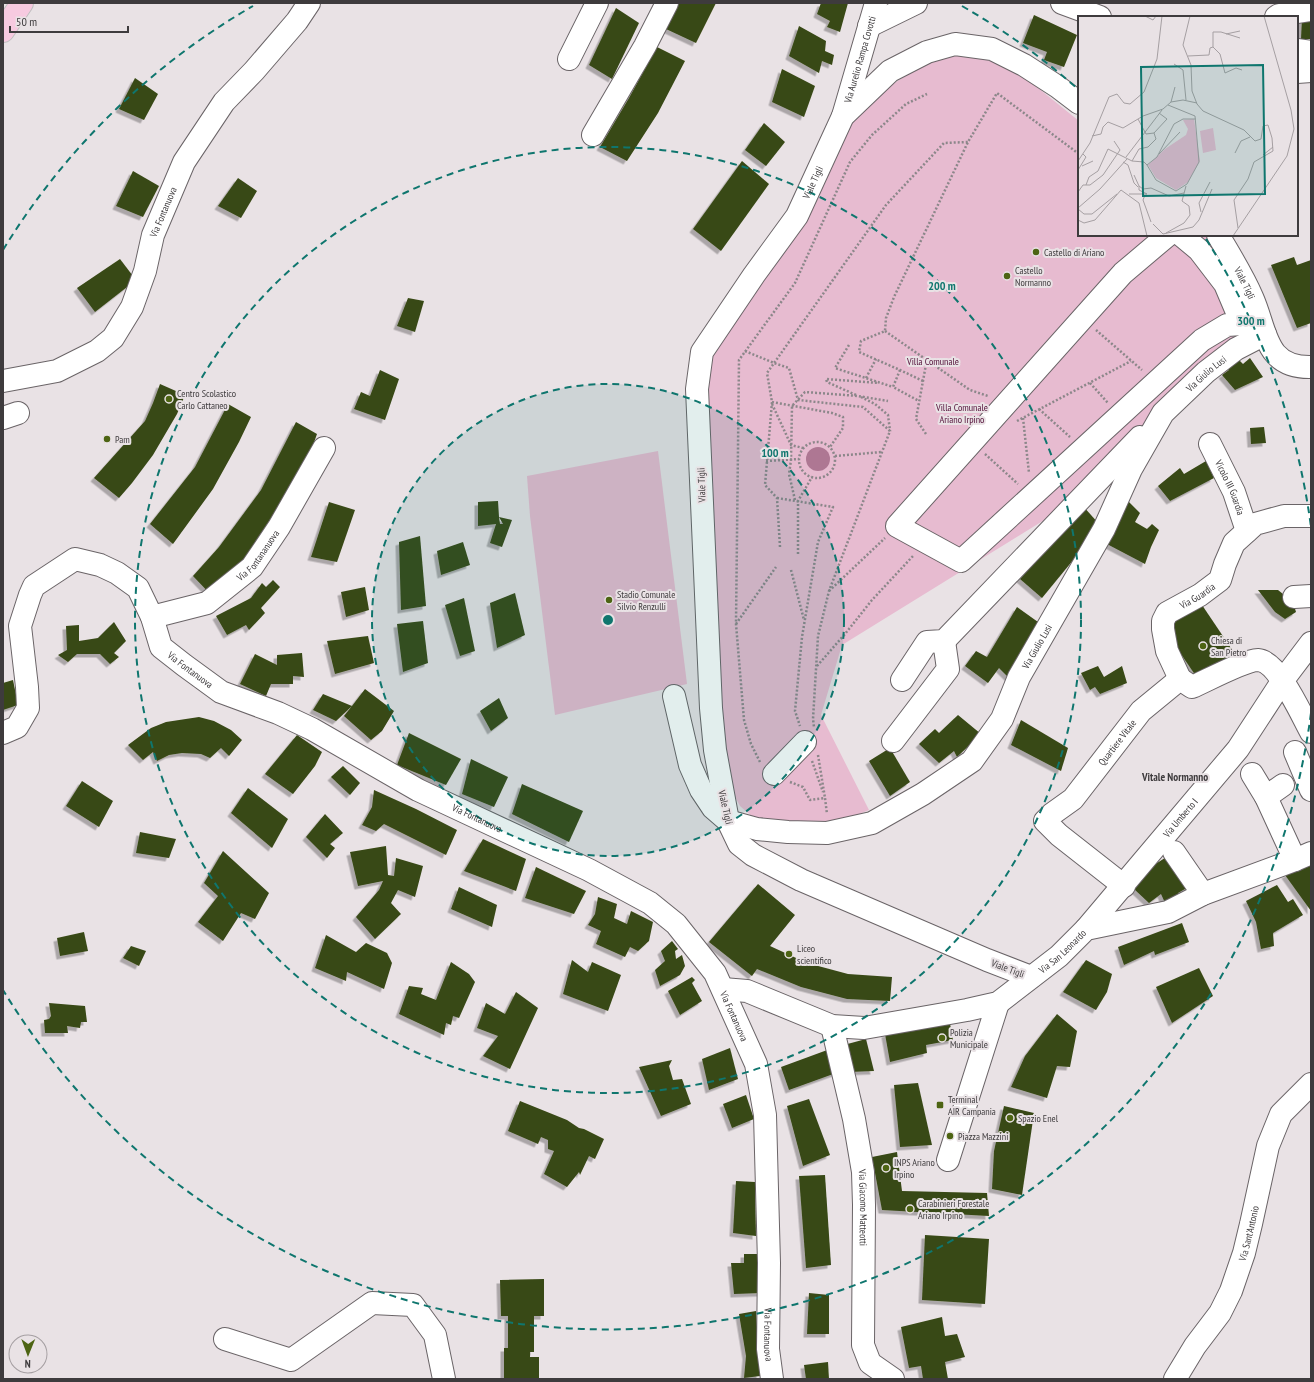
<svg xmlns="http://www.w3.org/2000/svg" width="1314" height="1382" font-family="'PT Sans Narrow',sans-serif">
<defs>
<filter id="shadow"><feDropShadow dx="-3.5" dy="3.5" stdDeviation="0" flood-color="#0004"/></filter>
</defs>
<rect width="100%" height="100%" fill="#e9e2e5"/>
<g fill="#e7bbd0">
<polygon points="957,54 977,55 1022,75 1079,121 1079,235 1206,235 1232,275 1253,329 1075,501 842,645 821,715 869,810 835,824 755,819 740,806 732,791 723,760 701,354 849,113 922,65"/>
<polygon points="658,451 687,684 555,715 530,516 527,476"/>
</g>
<circle fill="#ae7793" cx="818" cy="459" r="12"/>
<g fill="#384815" filter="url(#shadow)">
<polygon points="679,3 716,3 696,43 666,29"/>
<polygon points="821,3 848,3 840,32 827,27 830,21 817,14"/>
<polygon points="616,8 639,23 612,79 589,65"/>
<polygon points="1034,15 1077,35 1064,67 1044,60 1047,52 1023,43"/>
<polygon points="1302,18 1311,19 1311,39 1301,39"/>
<polygon points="799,26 826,41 825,51 834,55 832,65 822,61 819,73 789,56"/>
<polygon points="657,47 685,61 658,113 627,161 600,147 629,98"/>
<polygon points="782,69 815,86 804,117 772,102"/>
<polygon points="135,78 158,94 144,120 119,109"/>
<polygon points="764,123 785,142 766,166 745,150"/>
<polygon points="742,161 769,184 721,251 693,229"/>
<polygon points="133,171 159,186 143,217 116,206"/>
<polygon points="238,178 257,191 241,218 218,206"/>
<polygon points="1294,257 1297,265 1311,260 1311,323 1297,328 1271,265"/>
<polygon points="120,259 136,280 95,312 77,288"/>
<polygon points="408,298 424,301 415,332 397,326"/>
<polygon points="1250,358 1263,377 1235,390 1222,375 1229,370 1228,367 1239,360 1243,364"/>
<polygon points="380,370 399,379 385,420 354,409 361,392 370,396"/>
<polygon points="160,384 185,395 177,414 153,455 132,483 119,498 94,478 145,421 153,403"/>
<polygon points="228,404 251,417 239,442 213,489 173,544 150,524 195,467"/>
<polygon points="296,422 317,434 311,451 295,481 240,566 213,597 193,576 219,547 261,490"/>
<polygon points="1264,427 1266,443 1251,444 1250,428"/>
<polygon points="1206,461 1214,478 1170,501 1158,486 1180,468 1184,474"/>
<polygon points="1127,500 1140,513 1135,522 1147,529 1152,524 1159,530 1151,547 1145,564 1105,543"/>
<polygon points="498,501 499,517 500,524 503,524 499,517 512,520 502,547 490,543 496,524 478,526 478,502"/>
<polygon points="329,502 355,510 337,562 311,557"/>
<polygon points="1083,506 1099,524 1083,548 1042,598 1020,579"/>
<polygon points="420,536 426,606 401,610 399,542"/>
<polygon points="463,542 470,565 441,575 437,551"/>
<polygon points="273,580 280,587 261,608 265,613 249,630 246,625 227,635 216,616 251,598 262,583 266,587"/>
<polygon points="365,587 369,610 346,617 341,592"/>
<polygon points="1258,590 1278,590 1293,602 1296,612 1285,619 1275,612"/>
<polygon points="515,593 525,635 497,648 490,603"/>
<polygon points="464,598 475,651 460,656 445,605"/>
<polygon points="1200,602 1237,657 1200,682 1168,635 1171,623"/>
<polygon points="1017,607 1045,627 1009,678 999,668 988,683 965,666 976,651 987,657"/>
<polygon points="423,621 428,663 403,672 397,624"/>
<polygon points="114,622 126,641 114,653 119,657 110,664 100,654 77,654 68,662 58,655 67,650 66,626 79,625 79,641 98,638"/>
<polygon points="368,636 374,663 335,674 327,641"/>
<polygon points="302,653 304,677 293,676 293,684 271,684 266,696 240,684 255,654 277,665 277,655"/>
<polygon points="1098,666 1104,677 1122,666 1127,683 1100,694 1095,687 1090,690 1081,673"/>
<polygon points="13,680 18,705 3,710 3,683"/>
<polygon points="365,689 394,711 382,731 371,740 344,716 352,706 336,721 313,710 323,694 352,706"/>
<polygon points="499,698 508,718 491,731 480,711"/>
<polygon points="958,715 981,734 957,757 954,751 939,763 919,744 935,729 939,733"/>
<polygon points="199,717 214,721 231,730 242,740 229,756 221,748 210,758 201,754 182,753 169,755 157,761 153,752 143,760 128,745 151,728 166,722"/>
<polygon points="1021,720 1068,748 1061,771 1011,745"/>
<polygon points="409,733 461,759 446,785 397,765"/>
<polygon points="297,735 322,752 315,766 293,794 265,774"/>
<polygon points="890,748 910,782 890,796 869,761"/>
<polygon points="471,759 508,777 494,807 462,794"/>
<polygon points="343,766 360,783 350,795 331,777"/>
<polygon points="82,781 113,801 99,827 66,806"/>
<polygon points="522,784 583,811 569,842 512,814"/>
<polygon points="248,788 288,819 272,848 231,813"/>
<polygon points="374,790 416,809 457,830 446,855 384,824 376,831 362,825 372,807"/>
<polygon points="325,814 343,833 330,844 335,848 327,858 306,837"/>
<polygon points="140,832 176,839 169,858 136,853"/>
<polygon points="483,839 526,859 516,891 464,871"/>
<polygon points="386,846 388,875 394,876 396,858 423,866 415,897 398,890 391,903 401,914 375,939 356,917 379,890 383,881 358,886 350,852"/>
<polygon points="223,851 269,893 255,919 241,913 223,941 198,922 218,896 204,883"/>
<polygon points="1171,854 1192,885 1178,893 1178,899 1166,905 1161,894 1149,903 1134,889 1154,865"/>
<polygon points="1311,862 1311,911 1285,875"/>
<polygon points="536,867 586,891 574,914 525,898"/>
<polygon points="758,884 795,915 770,946 807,963 848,974 892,977 890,1001 847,999 801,987 757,969 752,976 709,942"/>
<polygon points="1277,885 1288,902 1293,899 1303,915 1273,933 1274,946 1261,949 1256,922 1246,901"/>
<polygon points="459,887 497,905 492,927 451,909"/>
<polygon points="598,897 617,904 614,918 627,924 631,911 653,922 649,941 638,951 630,947 625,957 596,944 601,931 588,925 595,914"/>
<polygon points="1182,923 1189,942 1155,955 1154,951 1124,965 1118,947"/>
<polygon points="84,932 88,951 60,956 57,938"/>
<polygon points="326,935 356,952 366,943 387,953 392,963 384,989 347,972 346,981 315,968"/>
<polygon points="672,941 678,949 675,951 676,959 682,955 685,966 680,975 660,986 655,970 665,961 661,951"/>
<polygon points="131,946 146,951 139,966 123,958"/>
<polygon points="572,960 588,972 592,962 621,975 608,1011 563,994"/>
<polygon points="1086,960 1112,974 1107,992 1096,1010 1063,992"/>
<polygon points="451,962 469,974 475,982 459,1018 453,1016 451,1025 446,1023 444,1035 399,1014 409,986 423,988 421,994 436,1000"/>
<polygon points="1199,968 1213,996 1172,1023 1156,987"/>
<polygon points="692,977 695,980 692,983 702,1001 680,1015 668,991"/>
<polygon points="516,992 538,1008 510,1069 483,1056 498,1036 477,1028 486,1003 505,1014"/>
<polygon points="49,1003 85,1006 87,1022 81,1022 80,1028 67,1026 68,1033 45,1033 44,1020 49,1019 51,1016"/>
<polygon points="1057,1014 1077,1031 1070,1067 1057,1066 1047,1098 1011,1087 1025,1056"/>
<polygon points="949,1018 953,1040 926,1045 927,1053 890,1062 885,1034"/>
<polygon points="866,1039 874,1071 848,1072 840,1046"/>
<polygon points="730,1048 738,1079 709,1090 702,1059"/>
<polygon points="830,1049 836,1073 789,1090 781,1067"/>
<polygon points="672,1060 669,1066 673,1080 682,1079 691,1104 661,1116 639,1067"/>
<polygon points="918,1083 932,1145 900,1147 894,1085"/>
<polygon points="746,1095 754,1119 732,1128 723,1104"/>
<polygon points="809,1099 830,1155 803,1166 787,1106"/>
<polygon points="520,1101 567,1120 579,1128 584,1129 604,1139 595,1159 589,1156 580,1175 579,1172 567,1187 544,1174 554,1151 548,1149 548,1140 541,1137 538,1144 508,1131"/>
<polygon points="1004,1106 1034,1113 1022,1195 992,1189 994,1151"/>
<polygon points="897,1152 902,1191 987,1193 989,1216 882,1210 872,1157"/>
<polygon points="825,1175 831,1265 806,1268 799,1176"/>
<polygon points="736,1181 755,1182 756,1236 733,1233"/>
<polygon points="925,1235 989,1239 985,1304 922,1300"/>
<polygon points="744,1254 760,1254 761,1293 734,1294 731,1263 744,1263"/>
<polygon points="544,1279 544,1316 534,1316 534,1352 530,1352 530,1357 539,1357 539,1379 504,1379 504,1348 508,1348 508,1316 501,1316 500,1280"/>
<polygon points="809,1293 829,1295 829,1334 807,1334"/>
<polygon points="756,1311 760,1376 744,1378 746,1356 739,1314"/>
<polygon points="942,1317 945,1336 957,1334 965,1357 945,1362 948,1379 923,1379 921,1366 909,1368 901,1327"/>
<polygon points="828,1362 829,1379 806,1379 804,1365"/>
</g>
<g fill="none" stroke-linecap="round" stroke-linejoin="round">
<g stroke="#6a6467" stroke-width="24">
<g id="minor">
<polyline points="1062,3 1100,17"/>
<polyline points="1276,17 1279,15 1311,10"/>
<polyline points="869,26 916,3"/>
<polyline points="1297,50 1311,52"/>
<polyline points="569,59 597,3"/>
<polyline points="1297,72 1311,71"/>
<path id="s1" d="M843,116L876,3"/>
<polyline points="593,135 645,46 667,3"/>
<polyline points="1168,235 1123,273 897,526 961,561 1202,340 1227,325 1242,324 1225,284 1199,250 1181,235"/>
<path id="s2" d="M1218,235C1230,255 1243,276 1252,297C1267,330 1264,368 1311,367"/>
<path id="s3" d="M3,381L57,371L97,351L113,338L132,307L145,271L153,235L184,162L224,102L254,71L297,21L309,3"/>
<polyline points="3,418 18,413"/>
<path id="s4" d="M1210,444L1234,492L1247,531"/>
<polyline points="1294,597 1311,596"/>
<path id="s5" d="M152,617L207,603L252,567L279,527L324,448"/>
<path id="s6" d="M1180,679L1167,651L1163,629V621L1167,613L1200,595L1220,580L1225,564L1234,543L1255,524L1284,516H1311"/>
<polyline points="902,680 927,642 944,641 1140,437"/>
<path id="s7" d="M674,696L690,765L701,790L713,808L728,821L757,829L788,832L827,833L872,823L923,794L972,761L1002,719L1019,677L1104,529L1131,469L1163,413L1206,372L1236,349L1265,334"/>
<path id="s8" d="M3,733L17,727L28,708L27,687L20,626L30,595L34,586L75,559L100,565L117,573L138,588L152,617L161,647L184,665L221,692L278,713L312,729L418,790L589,870L650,903L676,924L715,973L756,1064L765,1115L769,1263L768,1349L772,1379"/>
<polyline points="893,741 948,669 944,641"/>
<polyline points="1295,752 1311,790"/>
<polyline points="774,774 805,742"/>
<polyline points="1252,774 1266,797 1295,860"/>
<polyline points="1266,797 1283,785"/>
<polyline points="1174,852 1203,894"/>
<path id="s9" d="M1124,886L1059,835L1045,821L1052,814L1073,799L1141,711L1180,679L1192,687C1206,681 1245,660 1258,660C1278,661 1302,716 1311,732"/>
<path id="s10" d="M1086,929L1238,749L1283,680L1311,643"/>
<path id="s11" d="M1031,977L987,960L801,880L753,855L739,844L728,821L715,750L711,708L697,389L702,352L754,275L797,216L843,116L890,71L927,52L955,44L992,49L1024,65L1058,87L1079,103"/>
<path id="s12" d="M723,989L747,991L832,1026L864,1028L967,1010L998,1003L1059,956L1086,929L1168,912L1203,894L1295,860L1311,853"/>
<path id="s13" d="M832,1026L854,1119L863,1172L864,1205L863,1345L870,1363L893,1379"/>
<polyline points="948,1160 998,1003"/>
<polyline points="225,1339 291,1360 372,1303 413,1305 435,1335 444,1379"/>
<path id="s14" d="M1175,1379L1195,1346L1220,1313L1231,1291L1244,1253L1251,1224L1268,1146L1281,1114L1311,1084"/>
</g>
</g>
<g stroke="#c1c0c1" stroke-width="24">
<polyline id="major" points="3,31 22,3"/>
</g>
<g stroke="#8c878a" stroke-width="2.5" stroke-dasharray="2 2" stroke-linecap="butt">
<polyline points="1096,330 1142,370"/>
<polyline points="885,331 970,390 988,396"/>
<polyline points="849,345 835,368 893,387"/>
<polyline points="745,351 774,363 789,368 798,400 863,407 890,431 829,591 818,636 813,719 814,727"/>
<polyline points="900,370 893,387 919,401"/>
<polyline points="866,378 876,359"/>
<polyline points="923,381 900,370 859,352 861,341 885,331 886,318 894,297 968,142 997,93 1079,154"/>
<polyline points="1090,383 1108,403"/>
<polyline points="856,395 827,382 826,379 879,383"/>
<polyline points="861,397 875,404 888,415 890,431"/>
<polyline points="772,402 832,413 843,417 843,428 830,447"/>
<polyline points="772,404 791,445 803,448"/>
<polyline points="1039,409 1070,437"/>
<polyline points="1023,418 1029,473"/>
<polyline points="1017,421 1131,361"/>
<polyline points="926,434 916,419 927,359"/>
<circle cx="817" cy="460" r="18"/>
<polyline points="985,454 1018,484"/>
<polyline points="835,456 882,452"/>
<polyline points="766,461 799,459"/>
<polyline points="777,498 833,507 818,542 802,637 795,711 800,726"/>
<polyline points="795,500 789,474 791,460 792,406 805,392 858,396 888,401"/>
<polyline points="780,547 777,498 765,485 772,402 767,373 886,205 944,143 968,142"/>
<polyline points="798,554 798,501 812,477"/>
<polyline points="791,570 804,620"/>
<polyline points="829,591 885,538"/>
<polyline points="736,624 776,567"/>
<polyline points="817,666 845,634 872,600 913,556"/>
<polyline points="818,755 825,798"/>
<polyline points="812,761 823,792"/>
<polyline points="760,762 751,744 744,720 736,624 739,360 795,283 850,162 872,135 906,104 927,94"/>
<polyline points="790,782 803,787 810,800 825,798 827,814"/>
</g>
<use href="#minor" stroke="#fff" stroke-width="22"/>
<use href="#major" stroke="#f7cae0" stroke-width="22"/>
</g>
<circle cx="608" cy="620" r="236" fill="#0f766e" fill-opacity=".12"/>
<g fill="none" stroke="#0f766e" stroke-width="2" stroke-dasharray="7 5">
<circle cx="608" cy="620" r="236"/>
<circle cx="608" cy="620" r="473"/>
<path d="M1311 713A709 709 0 0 1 3 990M3 250A709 709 0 0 1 253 6M962 6A709 709 0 0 1 1078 89M1206 239A709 709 0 0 1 1311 527"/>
</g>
<g fill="#4d6413" stroke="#e9e2e5" stroke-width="1.5">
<circle cx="1036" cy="252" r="4"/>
<circle cx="1007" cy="276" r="4"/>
<circle cx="169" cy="399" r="4"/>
<circle cx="107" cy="439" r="4"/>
<circle cx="609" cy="600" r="4"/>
<circle cx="1203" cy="646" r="4"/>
<circle cx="789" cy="954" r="4"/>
<circle cx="942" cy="1038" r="4"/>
<rect x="936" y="1101" width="8" height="8" rx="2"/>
<circle cx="1010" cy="1118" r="4"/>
<circle cx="950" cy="1136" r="4"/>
<circle cx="886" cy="1168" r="4"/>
<circle cx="910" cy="1209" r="4"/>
</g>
<g text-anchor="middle" stroke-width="4" stroke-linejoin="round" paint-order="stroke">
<g font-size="10" fill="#3e3b3d" stroke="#e9e2e5">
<text dy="4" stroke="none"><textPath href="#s1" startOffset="59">Via Aurelio Rampa Covotti</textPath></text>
<text dy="4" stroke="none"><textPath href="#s11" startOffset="1021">Viale Tigli</textPath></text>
<text dy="4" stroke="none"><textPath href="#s3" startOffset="257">Via Fontanuova</textPath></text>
<text dy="4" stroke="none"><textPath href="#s2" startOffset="55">Viale Tigli</textPath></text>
<text dy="4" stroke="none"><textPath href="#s7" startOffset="860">Via Giulio Lusi</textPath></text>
<text transform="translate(701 485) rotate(-92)" y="4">Viale Tigli</text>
<text dy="4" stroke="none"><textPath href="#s4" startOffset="48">Vicolo III Guardia</textPath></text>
<text dy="4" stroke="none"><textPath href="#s5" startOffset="127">Via Fontananuova</textPath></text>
<text dy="4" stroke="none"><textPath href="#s6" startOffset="105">Via Guardia</textPath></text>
<text dy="4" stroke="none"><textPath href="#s7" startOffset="536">Via Giulio Lusi</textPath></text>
<text dy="4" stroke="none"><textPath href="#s8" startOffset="382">Via Fontanuova</textPath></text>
<text dy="4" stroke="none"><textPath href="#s9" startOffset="210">Quartiere Vitale</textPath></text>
<text transform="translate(726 807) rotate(77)" y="4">Viale Tigli</text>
<text dy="4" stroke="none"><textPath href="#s8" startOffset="706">Via Fontanuova</textPath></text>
<text dy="4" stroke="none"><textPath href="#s10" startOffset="146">Via Umberto I</textPath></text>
<text dy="4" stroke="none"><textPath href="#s12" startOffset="367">Via San Leonardo</textPath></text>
<text transform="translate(1008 968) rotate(20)" y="4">Viale Tigli</text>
<text dy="4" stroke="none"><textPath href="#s8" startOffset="1042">Via Fontanuova</textPath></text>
<text dy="4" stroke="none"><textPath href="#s13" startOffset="185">Via Giacomo Matteotti</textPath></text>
<text dy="4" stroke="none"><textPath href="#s14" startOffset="165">Via Sant'Antonio</textPath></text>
<text dy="4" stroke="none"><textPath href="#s8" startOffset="1366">Via Fontanuova</textPath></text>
</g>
<g font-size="10" fill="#3e3b3d" stroke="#e9e2e5" text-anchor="start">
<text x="1044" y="256">Castello di Ariano</text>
<text x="1015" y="274">Castello<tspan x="1015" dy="12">Normanno</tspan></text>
<text x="177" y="397">Centro Scolastico<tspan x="177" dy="12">Carlo Cattaneo</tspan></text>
<text x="115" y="443">Pam</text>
<text x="617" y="598">Stadio Comunale<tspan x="617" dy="12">Silvio Renzulli</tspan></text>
<text x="1211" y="644">Chiesa di<tspan x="1211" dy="12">San Pietro</tspan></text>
<text x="797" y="952">Liceo<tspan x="797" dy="12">scientifico</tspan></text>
<text x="950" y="1036">Polizia<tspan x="950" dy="12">Municipale</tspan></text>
<text x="948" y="1103">Terminal<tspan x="948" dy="12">AIR Campania</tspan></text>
<text x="1018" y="1122">Spazio Enel</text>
<text x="958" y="1140">Piazza Mazzini</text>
<text x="894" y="1166">INPS Ariano<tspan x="894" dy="12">Irpino</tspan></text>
<text x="918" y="1207">Carabinieri Forestale<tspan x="918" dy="12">Ariano Irpino</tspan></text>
</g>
<g font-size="10" fill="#531039" stroke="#e9e2e5">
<text x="933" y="365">Villa Comunale</text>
<text x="962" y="411">Villa Comunale<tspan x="962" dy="12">Ariano Irpino</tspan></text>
</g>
<g font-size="11" font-weight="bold" fill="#3e3b3d" stroke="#e9e2e5">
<text x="1175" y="781">Vitale Normanno</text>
</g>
</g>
<g transform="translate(1078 16)">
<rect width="220" height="220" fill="#e9e2e5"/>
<path d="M116,103L122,145L110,166L98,174L78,162L70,149L87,133L108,119L110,113L105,104ZM135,112L138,134L125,137L122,115Z" fill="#e7bbd0"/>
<path fill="none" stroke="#a59fa2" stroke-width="1" d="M67,0L75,4L78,0M112,0L105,29L113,49L114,75L119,88L125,95L166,114L177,125L183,123L185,110L190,109L194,122L195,135L176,146L170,163L156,184L160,212M148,18L162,15M162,22L143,16H135V31L142,38L147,57L158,52L164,54M110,40L131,39L132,32L135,31M96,48L105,54L108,84M93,86L97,71M60,103L68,118L76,117L89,103L81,97M14,120L23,118L25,111L30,106L45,112L65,100L85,93L93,86L105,84L119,87M157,137L163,125L172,121M81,138L102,116M185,139L195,131M48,141L84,94M0,145L12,127L31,81L39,78L46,87L52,88L66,76L79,43L84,0M54,145L61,133L70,131L78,123L76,117M45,146L50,149L56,167L60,171M69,149L78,164L98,175L109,168L121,146L117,100L90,89M69,149L79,141L96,108L105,103H118M4,150L15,145M0,154L8,141L5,138M56,159L61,170M8,169L11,161L20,155L30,133L54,145L66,146L69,149M0,176L5,169H12L25,159L42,134L36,125M51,178H69L61,174V170L65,173L73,172L91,180L106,177M67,179L65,184L73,206M0,192L22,173L49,143M0,193L6,198H14L39,178M123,196L121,187L132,166M0,204L6,207L17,204L43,174L61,187L69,220M75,208L85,218L115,211L121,204L134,173M88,217L106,207L112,199L111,190L104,185L108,170M155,220L209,140L216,113L213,94L186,0"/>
<path fill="#0f766e" fill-opacity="0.15" stroke="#0f766e" stroke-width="2" d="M185,49L187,178L65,180L63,51Z"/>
<rect width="220" height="220" fill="none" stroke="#3e3b3d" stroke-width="2"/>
</g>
<circle cx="608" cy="620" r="6" fill="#0f766e" stroke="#e9e2e5" stroke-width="2"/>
<g font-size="12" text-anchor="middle" font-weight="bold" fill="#0f766e" stroke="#e9e2e5" stroke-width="4" stroke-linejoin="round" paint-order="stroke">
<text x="942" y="290">200 m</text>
<text x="1251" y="325">300 m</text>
<text x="775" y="457">100 m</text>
</g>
<rect width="1314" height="1382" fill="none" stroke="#3e3b3d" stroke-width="8"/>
<g transform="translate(28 1354) rotate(181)"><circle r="19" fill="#e9e2e5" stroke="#a59fa2"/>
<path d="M0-3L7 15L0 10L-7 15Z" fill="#4d6413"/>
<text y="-6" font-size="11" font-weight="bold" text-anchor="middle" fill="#3e3b3d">N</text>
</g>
<path d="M10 26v6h118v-6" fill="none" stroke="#3e3b3d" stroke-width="2"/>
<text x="16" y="26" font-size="12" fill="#3e3b3d" stroke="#e9e2e5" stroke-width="3" paint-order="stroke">50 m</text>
</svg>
